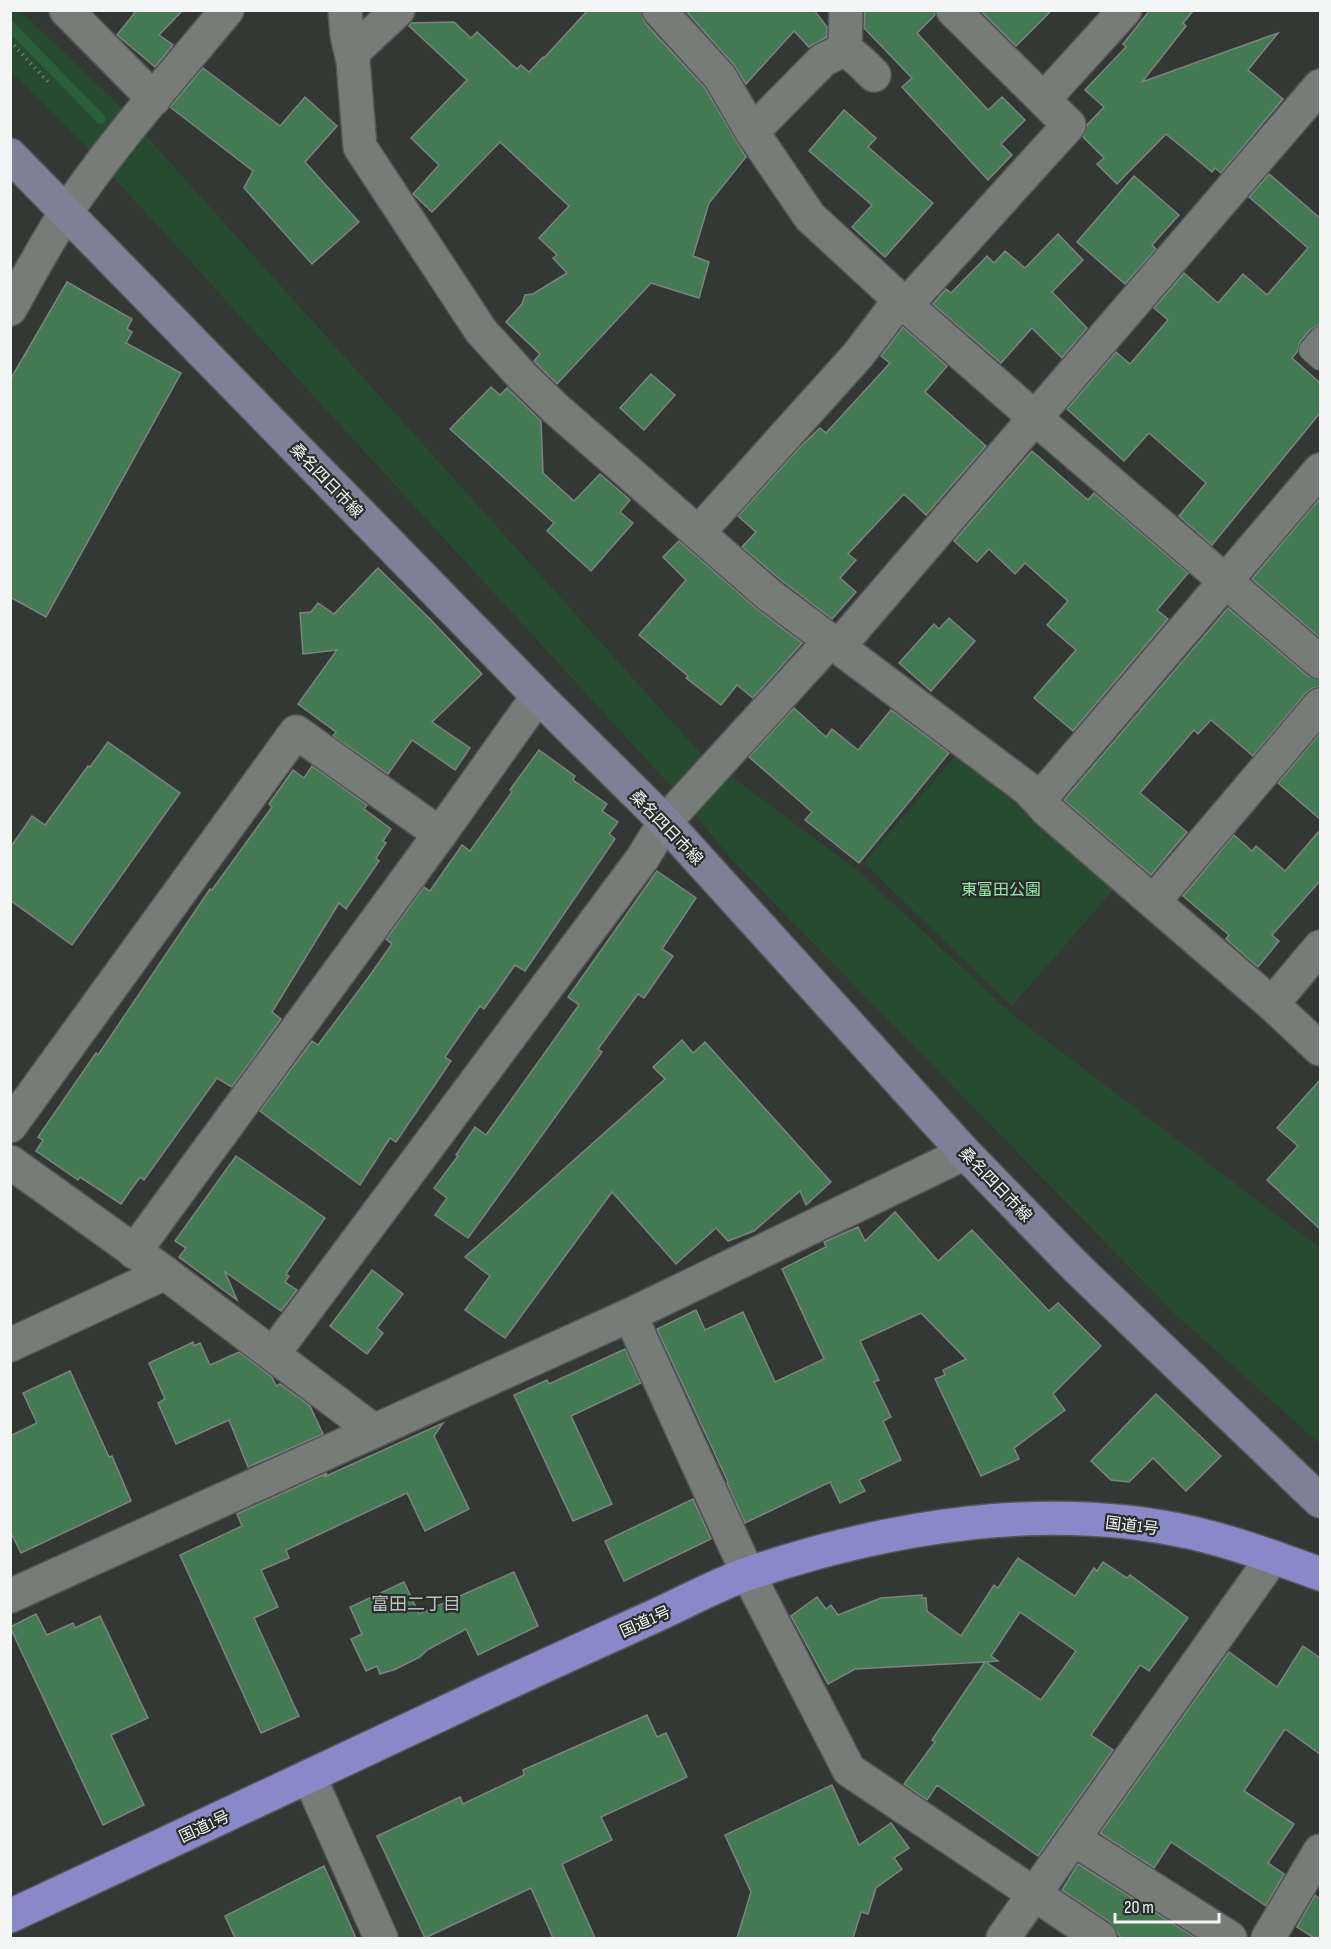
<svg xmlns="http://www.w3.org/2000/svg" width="1331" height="1949" font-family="'Sofia Sans Condensed','Noto Sans JP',sans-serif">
<rect width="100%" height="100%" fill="#343835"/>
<g fill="#264b31">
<polygon points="10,11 20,11 114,100 701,754 857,870 1014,1016 1320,1248 1320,1444 1175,1314 736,864 668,783 80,141 11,71"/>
<polygon points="957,754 1027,810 1116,887 1012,1006 864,863"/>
</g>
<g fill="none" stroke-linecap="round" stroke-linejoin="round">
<polyline stroke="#295f3a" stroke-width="10" points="10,26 101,119"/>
</g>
<g fill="#437a53" stroke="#7f8380" stroke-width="1.5" fill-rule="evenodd">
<polygon points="137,10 183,10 159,35 173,45 155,67 117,35"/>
<polygon points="588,10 641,10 645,23 705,88 746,157 709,203 693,256 709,262 699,298 651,283 557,384 534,361 540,354 506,322 522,304 525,295 533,294 567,273 553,258 557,255 539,238 569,206 500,142 432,212 413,194 439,165 411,138 467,80 409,26 411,23 454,22 471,38 477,32 517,69 521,65 529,72 543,57 544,58"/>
<polygon points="685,10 814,10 827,27 827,37 809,47 794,31 746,84 734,65"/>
<polygon points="865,10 935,10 935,15 917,33 988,110 1002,97 1025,120 1001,144 1012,155 988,180 902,87 912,78 864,28"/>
<polygon points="980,10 1052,10 1016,46"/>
<polygon points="1150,10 1194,10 1183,23 1186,26 1142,82 1278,33 1248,70 1283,99 1221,173 1215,168 1212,172 1166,134 1117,184 1097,164 1104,158 1083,137 1087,125 1104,107 1085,90 1126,47 1123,44"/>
<polygon points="203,68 280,126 305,97 337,126 305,162 359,222 312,264 244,188 253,171 170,107"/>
<polygon points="844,110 876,138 868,147 933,203 885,257 852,227 872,205 809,151"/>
<polygon points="1269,174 1320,218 1320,325 1311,329 1300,342 1297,352 1292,358 1320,383 1320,413 1212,545 1179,516 1206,483 1149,433 1124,461 1067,409 1116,352 1130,364 1168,320 1154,308 1184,273 1218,303 1243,274 1267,295 1308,248 1249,197"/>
<polygon points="1134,176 1179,215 1152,245 1156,249 1125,284 1077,242"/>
<polygon points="1058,234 1083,260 1052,292 1087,328 1062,358 1032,328 1001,363 933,304 946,289 951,293 987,256 994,263 1005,251 1025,268"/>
<polygon points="67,282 132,319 127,329 132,332 126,343 181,373 46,617 10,597 10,380"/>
<polygon points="903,327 947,366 925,392 986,446 926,515 904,494 848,554 856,560 840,578 856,592 832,619 781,580 742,547 756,532 738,516 800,447 820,428 826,433 890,363 881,356"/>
<polygon points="651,374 675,395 644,430 620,408"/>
<polygon points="491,387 500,395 507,388 541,421 543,473 574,501 600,474 630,500 620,512 633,523 591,571 547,531 554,523 450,429"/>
<polygon points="1032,451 1088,500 1094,493 1188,573 1157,610 1168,619 1073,731 1034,698 1076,650 1047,625 1068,601 1025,563 1015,574 989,549 977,562 954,541"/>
<polygon points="1320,498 1320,638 1252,579"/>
<polygon points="679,541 757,609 802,643 753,698 737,685 721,705 686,678 688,676 639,635 686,580 663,557"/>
<polygon points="378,568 430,619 482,674 432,722 470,748 455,770 412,740 388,774 333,736 336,732 298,704 337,650 303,654 300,613 311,612 318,603 334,614"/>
<polygon points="1228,608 1308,676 1320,680 1320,687 1313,688 1306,693 1253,756 1211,720 1198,734 1194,730 1140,793 1187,832 1151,875 1064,800"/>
<polygon points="949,618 975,641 931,691 899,663 934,624 939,629"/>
<polygon points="794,708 826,737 832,729 858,750 891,710 949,753 859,863 805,820 812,812 749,757"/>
<polygon points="1320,733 1320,819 1278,783"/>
<polygon points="108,742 180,793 72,945 10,900 10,848 32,816 45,825 88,766 90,767"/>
<polygon points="539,750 575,776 573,780 607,804 602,811 618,822 609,834 615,839 525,971 515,965 484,1009 480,1006 445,1057 451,1061 396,1142 390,1138 360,1185 260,1111 312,1041 318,1045 368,978 392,944 386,939 424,887 430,891 462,845 470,851 512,792 510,790"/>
<polygon points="312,766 367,805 364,809 391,829 383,841 386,843 376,858 379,861 346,909 339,903 272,1012 281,1019 232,1087 217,1078 144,1180 140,1177 121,1204 80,1177 78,1180 36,1151 43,1140 38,1137 96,1053 98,1055 210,889 212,890 272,807 269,804 293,770 304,778"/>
<polygon points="1320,830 1320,881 1272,935 1279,941 1258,967 1226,939 1229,935 1183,896 1234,835 1252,851 1256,846 1285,871"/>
<polygon points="657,871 696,898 662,949 673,956 644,998 638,994 598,1049 602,1052 468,1238 435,1215 447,1198 434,1188 458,1156 456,1155 475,1127 486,1135 579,1005 568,997"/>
<polygon points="682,1040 693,1053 705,1042 831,1182 806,1205 800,1191 754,1231 728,1241 716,1228 676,1264 612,1192 505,1338 465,1310 490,1276 465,1257 665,1079 653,1067"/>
<polygon points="1320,1080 1320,1229 1267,1180 1298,1146 1277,1128"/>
<polygon points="236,1156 325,1218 286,1274 289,1276 285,1282 297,1290 281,1311 225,1272 237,1300 179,1257 186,1248 175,1241"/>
<polygon points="895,1212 938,1261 972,1230 1049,1311 1058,1303 1101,1346 1053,1394 1065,1410 1014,1448 1019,1459 981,1476 935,1379 945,1375 943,1370 966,1359 921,1313 860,1341 879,1380 874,1382 891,1417 883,1421 901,1460 859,1480 865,1491 840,1503 830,1482 745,1523 727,1483 728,1482 657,1329 696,1310 705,1330 743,1312 775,1382 824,1359 782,1269 826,1247 824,1242 858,1227 865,1241"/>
<polygon points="372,1270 403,1294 377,1328 383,1333 367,1354 330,1326"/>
<polygon points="193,1342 194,1346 200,1343 210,1365 239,1352 272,1377 276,1386 280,1384 310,1406 323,1434 248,1467 229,1420 176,1444 158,1403 165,1399 149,1363"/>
<polygon points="625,1349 641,1383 571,1416 612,1504 573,1521 514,1395 547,1380 549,1384"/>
<polygon points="70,1371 109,1457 112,1456 131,1501 21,1553 10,1531 10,1436 37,1423 23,1393"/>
<polygon points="1156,1394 1221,1456 1186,1491 1153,1458 1129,1482 1111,1480 1091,1461"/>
<polygon points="443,1423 434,1436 469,1509 425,1531 407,1493 286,1550 289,1558 261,1570 278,1607 254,1618 299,1716 261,1733 180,1555 242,1526 237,1514 327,1473 324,1477"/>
<polygon points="693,1499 711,1539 624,1581 605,1541"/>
<path d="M1018,1558L1075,1596L1094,1568L1097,1571L1103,1562L1127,1578L1130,1575L1188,1618L1149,1671L1140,1665L1091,1735L1113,1750L1038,1856L937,1785L927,1800L904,1784L935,1742L932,1740L985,1662L855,1669L828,1684L791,1616L817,1597L826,1609L831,1605L838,1615L881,1598L922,1595V1598H926L927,1611L961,1636L994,1585L998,1588ZM1020,1612L1076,1651L1041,1700L986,1662L998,1661L991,1656Z"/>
<polygon points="514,1572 538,1626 478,1655 466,1629 427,1650 420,1657 396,1669 380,1674 377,1666 366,1671 351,1639 362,1634 350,1607 404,1582 419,1614"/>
<polygon points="36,1614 47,1635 73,1623 75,1628 100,1616 148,1718 111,1735 144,1805 103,1825 10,1627"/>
<polygon points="1303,1646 1320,1658 1320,1754 1285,1729 1244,1791 1294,1824 1268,1863 1284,1874 1266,1906 1171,1842 1154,1868 1100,1833 1229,1652 1277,1687"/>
<polygon points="647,1715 657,1737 666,1733 687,1777 601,1817 612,1840 562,1864 595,1938 553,1938 531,1888 425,1938 377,1836 460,1797 463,1804 524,1775 523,1770"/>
<polygon points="832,1785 859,1845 891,1823 909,1848 894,1858 902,1869 876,1888 868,1914 861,1912 853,1938 737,1938 751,1892 725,1835"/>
<polygon points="1078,1864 1196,1938 1121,1938 1110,1922 1062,1890"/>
<polygon points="324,1866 356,1938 235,1938 225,1916"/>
<polygon points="1315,1895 1320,1899 1320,1938 1314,1938 1297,1927"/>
</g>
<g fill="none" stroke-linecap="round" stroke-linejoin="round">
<g stroke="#545755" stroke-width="22">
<polyline id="service" points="1320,337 1309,350 1320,360"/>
</g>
<g stroke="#545755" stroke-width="36">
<g id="minor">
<polyline points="66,10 154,99"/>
<polyline points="345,10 347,35 353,61 360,147 481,331 521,375 555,408 769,595 1028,789 1047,810 1272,1004 1320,1049"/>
<polyline points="659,10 720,77 752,132 810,217 900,300 1035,418 1320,662"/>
<polyline points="845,49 846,10"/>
<polyline points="352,53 398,10"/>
<polyline points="1044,99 1125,10"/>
<polyline points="752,132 823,60 845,49 861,62 874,75"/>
<polyline points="906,305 1069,125 953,10"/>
<path d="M10,309C28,277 45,245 65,214C113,142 172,77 227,10"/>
<polyline points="698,533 858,355 900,300"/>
<polyline points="839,646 1320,86"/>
<polyline points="1039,800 1320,470"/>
<polyline points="1154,901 1320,705"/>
<polyline points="1272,1004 1320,947"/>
<polyline points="10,1126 296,732 440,834"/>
<polyline points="10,1162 165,1273 374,1431"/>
<polyline points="134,1252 440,834 538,696"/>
<polyline points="630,1315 748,1574 849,1770 1100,1938"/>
<polyline points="10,1345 165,1273"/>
<polyline points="273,1354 642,859 665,822 831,640"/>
<polyline points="10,1596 630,1315 965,1153"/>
<polyline points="309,1776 381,1938"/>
<polyline points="1074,1839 1230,1938"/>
<polyline points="1003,1938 1273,1557"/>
<polyline points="1268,1938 1320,1851"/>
</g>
</g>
<g stroke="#545755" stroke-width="36">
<polyline id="secondary" points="10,155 538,696 665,822 965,1153 1076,1267 1320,1501"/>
</g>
<g stroke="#545755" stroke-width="36">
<path id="trunk" d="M10,1916C157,1848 303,1779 450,1710C515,1679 582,1649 648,1619C682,1604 715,1585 750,1573C889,1526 1049,1500 1193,1533C1236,1543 1279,1559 1320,1574"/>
</g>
<polyline stroke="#717572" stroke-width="4" stroke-dasharray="1.5 4.5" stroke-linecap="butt" points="10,41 50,84"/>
<use href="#service" stroke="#787c79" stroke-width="20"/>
<use href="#minor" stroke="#787c79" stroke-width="33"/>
<use href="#secondary" stroke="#7e8097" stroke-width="33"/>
<use href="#trunk" stroke="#8988c9" stroke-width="33"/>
</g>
<g text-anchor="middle" stroke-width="4.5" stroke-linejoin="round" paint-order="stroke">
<g font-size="16" fill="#f3f6f4" stroke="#2a2e2b">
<text transform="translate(327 480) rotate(46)" y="6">桑名四日市線</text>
<text transform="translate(667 827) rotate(46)" y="6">桑名四日市線</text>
<text transform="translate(996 1184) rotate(46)" y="6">桑名四日市線</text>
<text transform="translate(1132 1525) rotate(7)" y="6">国道1号</text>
<text transform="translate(645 1621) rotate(-24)" y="6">国道1号</text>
<text transform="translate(204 1826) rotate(-25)" y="6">国道1号</text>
</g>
<g font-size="16" fill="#98e9ae" stroke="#2a2e2b">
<text x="1001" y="895">東富田公園</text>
</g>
<g font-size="18" fill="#bdc1be" stroke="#2a2e2b">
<text x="416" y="1610">富田二丁目</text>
</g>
</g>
<rect width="1331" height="1949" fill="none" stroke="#f3f6f4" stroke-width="24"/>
<path d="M1115 1913v9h104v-9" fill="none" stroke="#f3f6f4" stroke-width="3"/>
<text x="1124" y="1913" font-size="18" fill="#f3f6f4" stroke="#2a2e2b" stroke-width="4.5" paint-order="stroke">20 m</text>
</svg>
